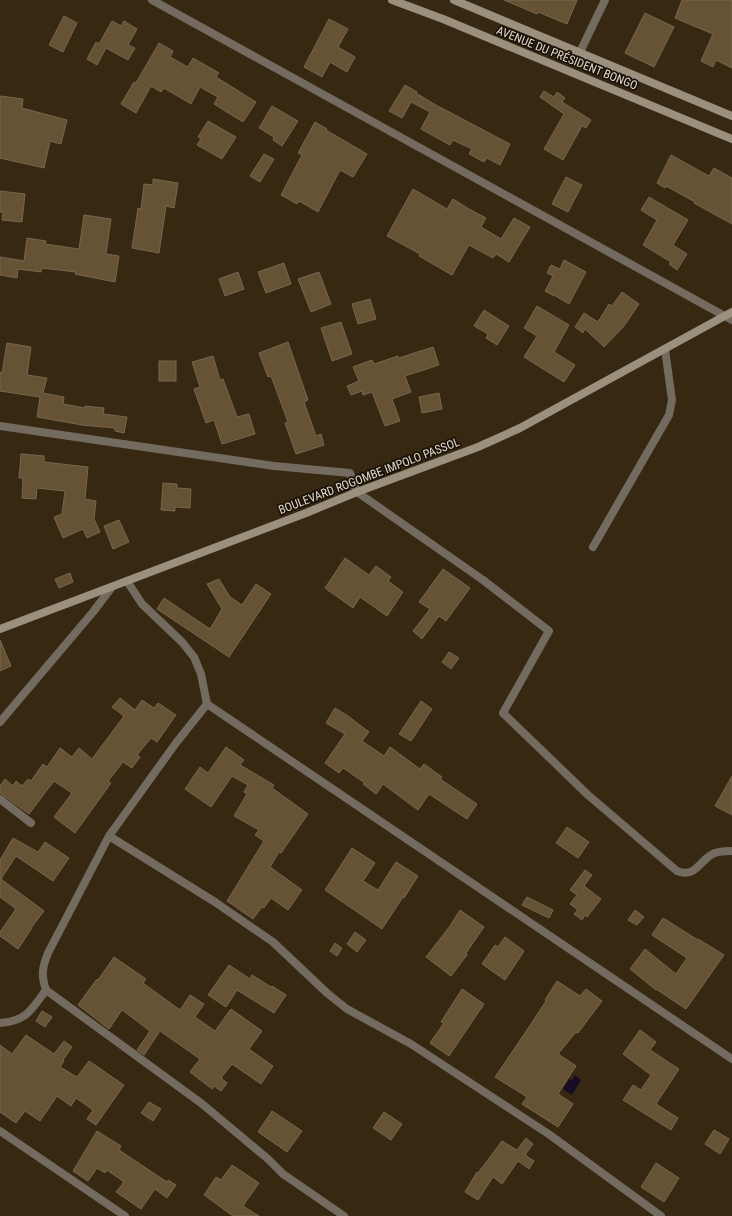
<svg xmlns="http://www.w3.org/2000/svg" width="732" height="1216" font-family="'Roboto Condensed',sans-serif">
<rect width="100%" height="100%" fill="#372812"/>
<polygon fill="#160c26" points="575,1075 581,1080 572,1095 563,1089 569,1079 572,1080"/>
<g fill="#665235" stroke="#78674f">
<polygon points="504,0 577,0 567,24 538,12 537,14"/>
<polygon points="682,0 732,0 732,68 716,60 713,67 701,61 713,34 675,18"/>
<polygon points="645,13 674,27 654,67 625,53"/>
<polygon points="64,16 77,23 63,52 49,45"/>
<polygon points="329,19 348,29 338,47 355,57 347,72 330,62 322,77 304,67"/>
<polygon points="112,21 121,26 124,21 137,29 128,45 135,48 128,60 106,48 97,65 87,59 96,42 99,44"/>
<polygon points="159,43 173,51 170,57 188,67 193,58 219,73 216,77 256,102 243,122 214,104 218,97 200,87 191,104 164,88 161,92 151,86 136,113 121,104 134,82 136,83"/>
<polygon points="405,85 417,92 416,93 434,104 510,144 500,165 487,158 484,162 469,154 472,149 453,140 450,145 421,129 430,112 411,102 402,118 389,111"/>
<polygon points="544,91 554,97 557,92 565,98 562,102 591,120 586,128 582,126 563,160 544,149 564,114 540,97"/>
<polygon points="0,96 23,99 22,108 67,120 61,144 50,141 44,168 0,158"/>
<polygon points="272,106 298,121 282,146 273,140 274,137 259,128"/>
<polygon points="208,121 236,137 222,159 197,145 201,139 198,137"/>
<polygon points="315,122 327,129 326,130 367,154 353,177 340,170 318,212 299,201 297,204 281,195 302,155 298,153"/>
<polygon points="264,154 274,159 260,182 250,176"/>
<polygon points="671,155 709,176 714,168 732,178 732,224 694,203 695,202 666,186 665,188 657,183"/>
<polygon points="566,177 582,185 568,212 552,204"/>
<polygon points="153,179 178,183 174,208 166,206 159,253 132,248 138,208 141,209 144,184 153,185"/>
<polygon points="413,189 447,209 453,199 469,209 486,218 481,227 501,239 514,218 530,227 509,262 496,254 493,258 469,245 452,275 419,256 420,254 387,236"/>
<polygon points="0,191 25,194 22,222 2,220 3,212 0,212"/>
<polygon points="649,197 688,220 673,245 687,254 677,270 669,264 671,262 643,245 657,220 641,210"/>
<polygon points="84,215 111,219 106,254 119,256 115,282 75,274 76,272 42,268 41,272 18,269 17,278 0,275 0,257 24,261 27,238 46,241 45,244 79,249"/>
<polygon points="564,260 586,272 569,304 554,295 554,296 545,291 553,276 547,273 551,265 560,269"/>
<polygon points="284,263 291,284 266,293 258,272"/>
<polygon points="238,272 244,289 225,296 219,279"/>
<polygon points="319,272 331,304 311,312 298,279"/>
<polygon points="622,292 639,304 624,326 604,347 585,329 583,333 575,327 584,313 598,322 609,304 612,306"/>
<polygon points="370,299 376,319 358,324 352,304"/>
<polygon points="537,306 569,325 554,352 575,365 564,382 524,357 537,336 524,328"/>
<polygon points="484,310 509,326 497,345 486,338 488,334 474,326"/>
<polygon points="341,322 352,354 332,361 321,328"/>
<polygon points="288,342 308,400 304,402 316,436 321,434 324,445 296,454 285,423 288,422 271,376 268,377 259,353"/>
<polygon points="7,343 31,347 27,375 47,378 43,393 64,397 63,404 85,408 85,406 104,408 103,414 127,417 124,433 115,431 115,428 82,425 37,417 40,397 0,391 0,372 2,373"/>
<polygon points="433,347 439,365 405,376 411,392 392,399 400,421 385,426 372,392 363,395 362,391 351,395 347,386 359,381 353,367 372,360 374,364 398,356 399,358"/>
<polygon points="213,356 220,380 223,379 237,417 249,414 255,434 222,444 214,420 206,423 194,389 200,387 192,362"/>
<rect x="159" y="361" width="17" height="20"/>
<polygon points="439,393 442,409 422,413 419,397"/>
<polygon points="21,454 44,456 44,462 88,467 85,499 96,501 94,519 100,532 87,538 83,529 63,538 54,517 62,514 65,491 37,488 36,499 22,498 23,478 19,478"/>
<polygon points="163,483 177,484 177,488 191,489 190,508 175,507 175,511 161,510"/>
<polygon points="119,520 129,542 113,549 104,526"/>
<polygon points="345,558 369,575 376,566 391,577 388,581 403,592 387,616 360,597 353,608 325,588"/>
<polygon points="443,569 470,588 446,621 439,616 422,639 413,631 430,609 419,602"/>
<polygon points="70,573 73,582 59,588 55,579"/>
<polygon points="219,579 230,597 242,605 256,584 271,594 229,657 157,609 164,598 210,629 222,609 207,584"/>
<polygon points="0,640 11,666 0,671"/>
<polygon points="449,652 459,658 451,669 442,662"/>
<polygon points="120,698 135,710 142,700 154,708 158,703 176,715 157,742 151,738 137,755 140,757 132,768 123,762 108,781 111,783 75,833 54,817 72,793 54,781 29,814 3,795 0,793 0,786 5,779 13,786 16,781 22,786 28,779 31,781 43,764 47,767 60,748 72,757 79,748 92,759 124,716 112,707"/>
<polygon points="421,701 432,709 411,741 399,734"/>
<polygon points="335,708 348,716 369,732 362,741 384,756 390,747 420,769 424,764 442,777 440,779 477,804 467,819 429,794 418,810 383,784 376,794 363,784 365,783 343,768 339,773 325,763 345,734 326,723"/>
<polygon points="226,747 244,760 240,765 274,785 272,788 308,814 281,853 279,852 270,867 302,890 288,910 271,898 264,908 262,907 253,919 227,901 264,841 255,835 259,830 234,816 247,794 244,792 248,785 232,776 211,807 185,789 200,767 208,773"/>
<polygon points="732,776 732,815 715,806"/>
<polygon points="567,827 589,842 578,858 556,843"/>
<polygon points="13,838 38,852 45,842 69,858 53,881 16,856 1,879 44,911 31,928 32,928 18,949 0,936 0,932 16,909 0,897 0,860"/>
<polygon points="352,848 375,863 363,881 378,890 396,862 418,876 404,898 403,897 382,929 325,890"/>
<polygon points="585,870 592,875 584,886 601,899 587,917 585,915 582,920 574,914 578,910 570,904 577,895 570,890"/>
<polygon points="527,897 553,910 549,918 522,905"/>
<polygon points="460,910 484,927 466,953 467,955 451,976 426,957 450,926"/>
<polygon points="635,910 644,917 637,925 628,920"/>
<polygon points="663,918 698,940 698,939 724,955 686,1009 656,989 656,990 630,969 645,949 676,974 687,958 652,935"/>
<polygon points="355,932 366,940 357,952 347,944"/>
<polygon points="505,937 524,951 505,980 482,964 495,945 498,947"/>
<polygon points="335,943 342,948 337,956 330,951"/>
<polygon points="114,957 146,979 143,983 180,1010 190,995 204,1004 195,1017 215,1031 231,1009 262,1031 249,1049 273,1066 261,1084 232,1064 221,1078 227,1083 221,1091 214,1086 212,1089 190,1072 200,1059 160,1031 144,1055 137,1050 150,1031 122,1010 109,1029 78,1005 97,979 98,980"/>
<polygon points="229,965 250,979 252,975 271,987 272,986 286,995 274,1013 237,990 226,1007 208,995"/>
<polygon points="557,981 580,996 586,989 602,1001 578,1033 576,1032 558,1054 576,1066 558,1094 573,1104 558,1127 522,1104 527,1097 495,1077 525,1033 546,1001 545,1000"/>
<polygon points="462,989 484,1004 449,1056 430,1043 444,1023 441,1022"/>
<polygon points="42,1011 52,1017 45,1027 36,1021"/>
<polygon points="640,1030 656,1042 650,1050 679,1069 656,1104 678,1118 671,1130 623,1100 633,1085 641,1090 651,1075 623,1054"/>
<polygon points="26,1035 54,1054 64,1041 72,1047 63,1060 64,1061 60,1067 77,1077 89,1061 124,1085 96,1125 87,1119 93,1110 76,1098 71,1106 57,1096 40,1121 25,1111 16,1123 0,1112 0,1045 12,1054"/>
<polygon points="149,1102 161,1109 153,1121 141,1113"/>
<polygon points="272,1111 302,1131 287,1152 258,1132"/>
<polygon points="384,1112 402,1124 391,1140 373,1128"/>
<polygon points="714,1130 729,1139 720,1154 705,1144"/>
<polygon points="97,1131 121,1146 119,1150 167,1182 168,1180 176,1185 167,1198 155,1189 141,1209 116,1192 124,1182 107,1170 105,1173 97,1168 88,1181 73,1171"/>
<polygon points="526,1138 533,1144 525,1155 534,1161 529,1169 518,1161 502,1184 493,1177 478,1200 465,1192 477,1172 478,1173 502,1141 517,1150"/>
<polygon points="656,1163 679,1178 664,1202 641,1187"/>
<polygon points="232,1165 259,1183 243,1206 259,1216 233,1216 204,1195 216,1177 221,1180"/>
</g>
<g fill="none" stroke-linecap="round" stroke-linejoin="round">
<g stroke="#736b60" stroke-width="8">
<polyline points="152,0 732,320"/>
<polyline points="580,52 605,0"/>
<path d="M0,426L274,466L350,473L357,492L483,580L549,631L503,713L588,795L677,871C695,878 698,863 711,855C716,851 726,851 732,851"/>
<polyline points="593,547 669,415 672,400 665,349"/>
<polyline points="127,581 142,604 182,642 194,657 201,674 207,704 732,1059"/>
<path d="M207,704L176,743L109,836L48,953C42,968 41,975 46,990L201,1103L268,1159L283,1174L344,1216"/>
<polyline points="0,722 93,612 112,587"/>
<polyline points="0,799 31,823"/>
<polyline points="109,836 215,902 273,942 327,993 347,1009 411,1044 550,1135 661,1216"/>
<path d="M0,1023C27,1021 31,1010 46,990"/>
<polyline points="0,1131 125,1216"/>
</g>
<g stroke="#9b8f7e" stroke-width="8">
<polyline points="392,0 443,19 732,139"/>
<polyline points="454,0 732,116"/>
<polyline points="0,629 306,513 357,492 478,447 520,428 732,312"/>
</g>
</g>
<g text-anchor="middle" stroke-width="3.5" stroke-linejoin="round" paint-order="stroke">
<g font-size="12" fill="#e0d6c9" stroke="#191209">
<text transform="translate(567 58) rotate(22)" y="4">AVENUE DU PRÉSIDENT BONGO</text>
<text transform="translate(369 476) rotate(-21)" y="4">BOULEVARD ROGOMBE IMPOLO PASSOL</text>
</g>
</g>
</svg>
